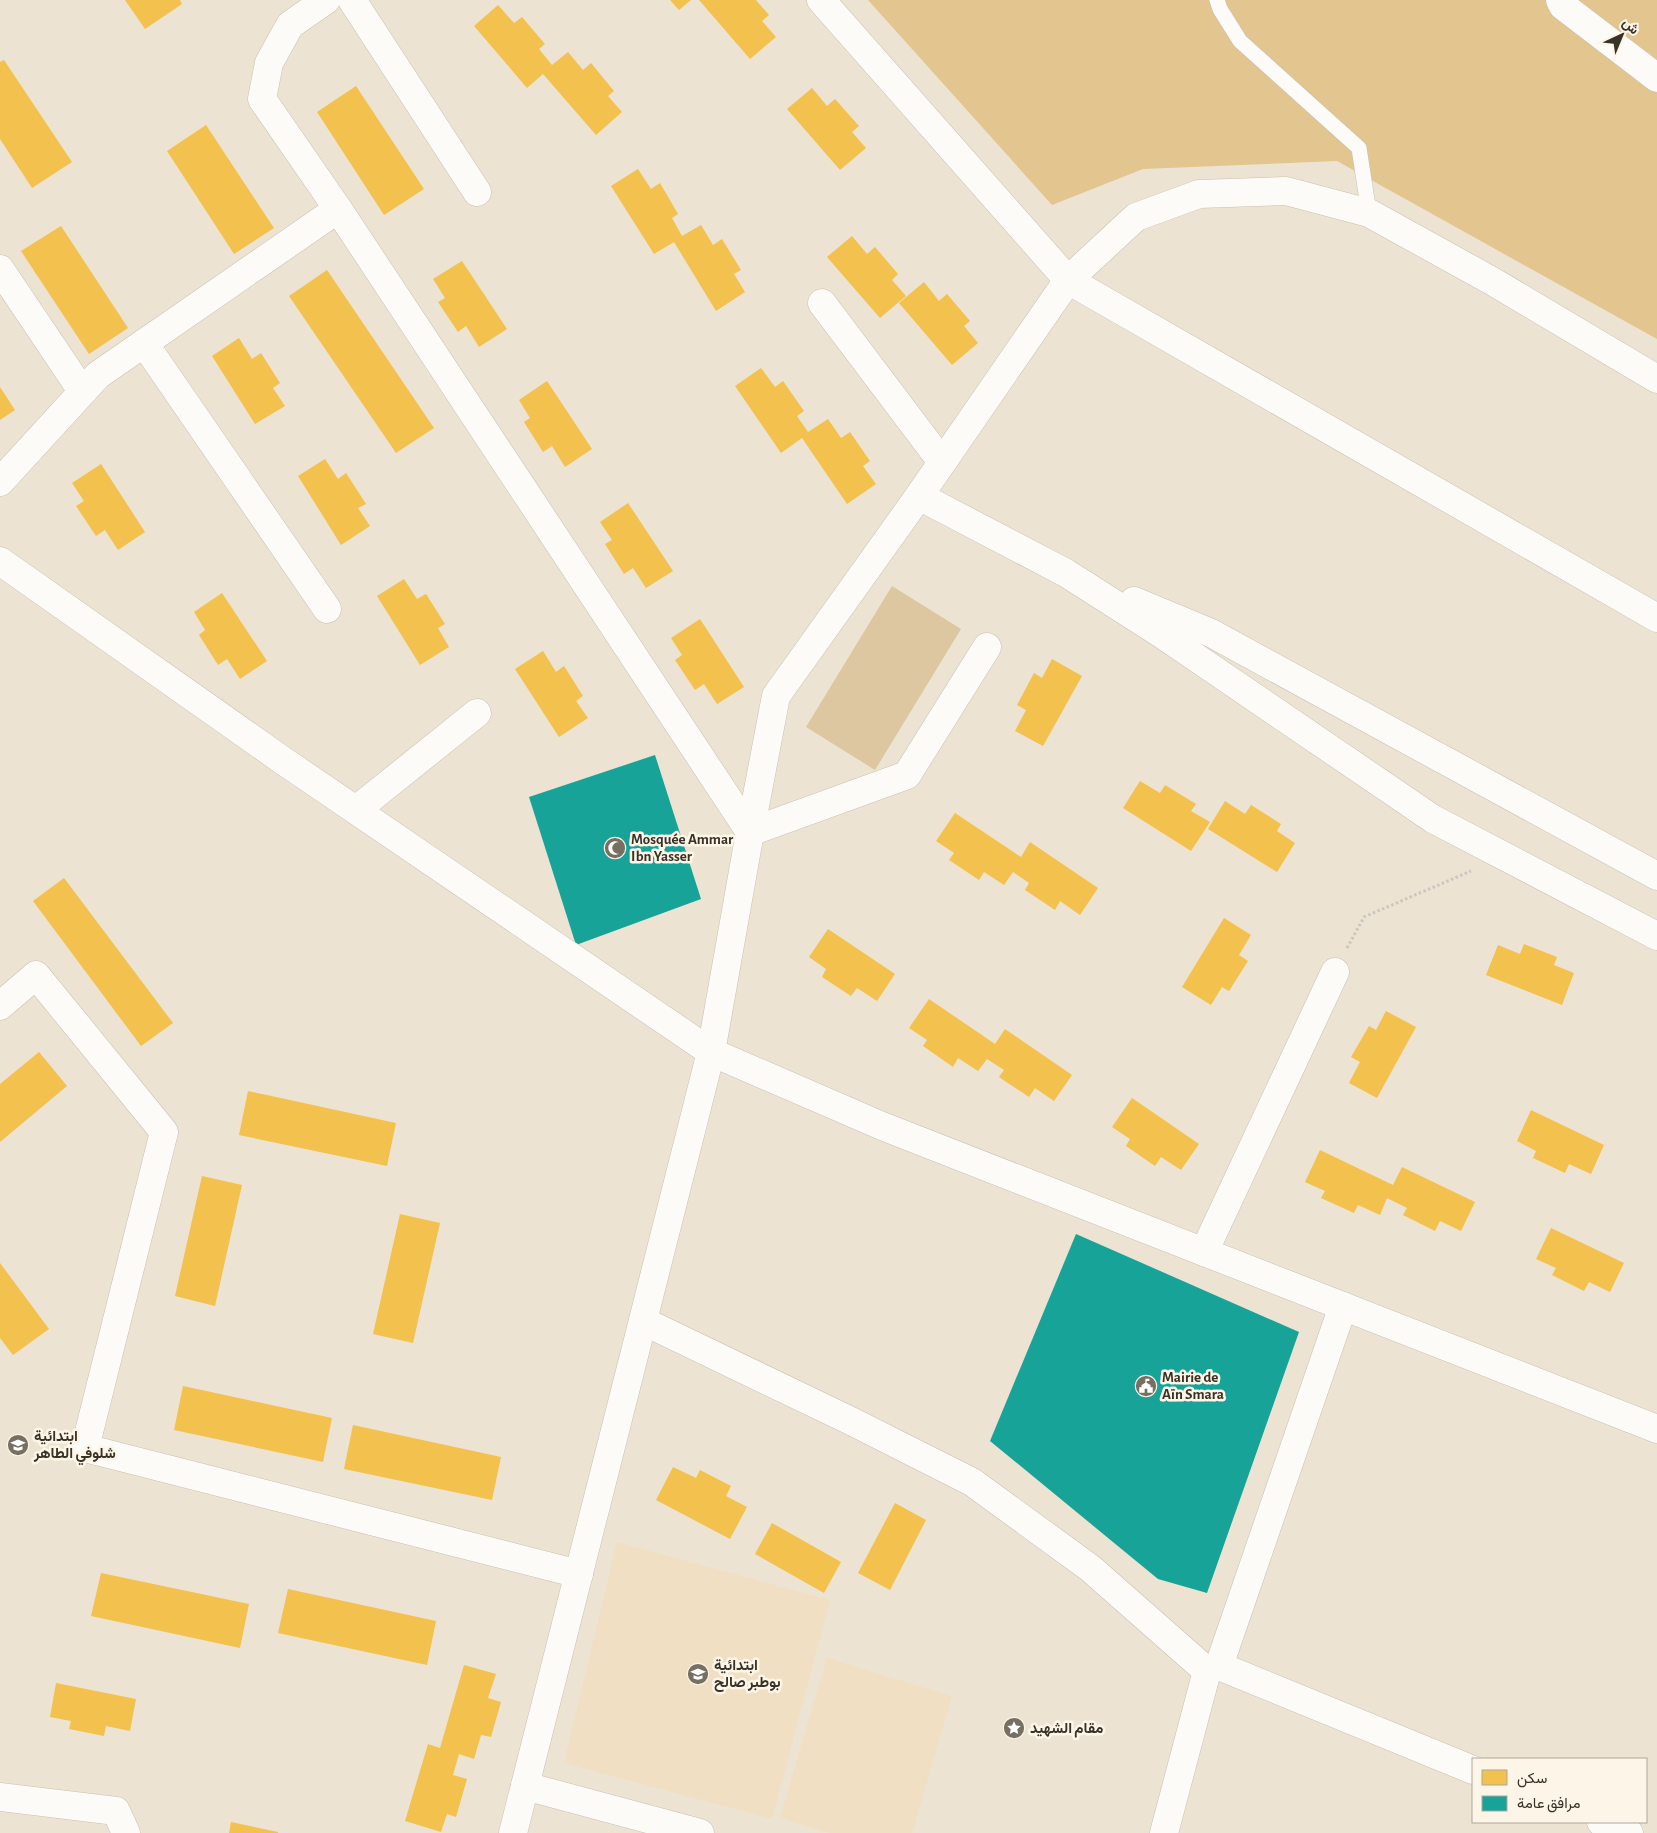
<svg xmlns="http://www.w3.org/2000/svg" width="1657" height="1833" font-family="'Alegreya Sans',Vazirmatn,sans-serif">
<rect width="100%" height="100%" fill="#ede3d2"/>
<g fill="#f0dfc2">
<polygon points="617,1542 830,1600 772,1819 564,1763"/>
<polygon points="827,1658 952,1696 912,1833 830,1833 780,1818"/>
</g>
<polygon fill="#ddc7a0" points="892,586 961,629 875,770 806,727"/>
<polygon fill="#e3c58f" points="868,0 1657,0 1657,339 1337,161 1143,169 1052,205"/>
<g fill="#f2c14e">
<polygon points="125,0 180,0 182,4 145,29"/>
<polygon points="670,0 691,0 679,10"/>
<polygon points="699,0 756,0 769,15 762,21 776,37 750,59"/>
<polygon points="498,5 514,23 522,17 545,44 539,49 552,65 568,52 583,70 591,63 614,91 608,96 622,112 596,135 543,74 527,88 474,26"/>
<polygon points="4,60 72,162 32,188 0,139 0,62"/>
<polygon points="356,86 424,189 384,215 317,112"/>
<polygon points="812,88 827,106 835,99 859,126 852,132 866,148 840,170 787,109"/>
<polygon points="206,125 274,228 234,254 167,151"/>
<polygon points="638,169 651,189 660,183 678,214 672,218 682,236 701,225 713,245 722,239 741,270 734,274 745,292 716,311 674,242 654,254 611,186"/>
<polygon points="61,226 128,328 89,354 21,251"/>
<polygon points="852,236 867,254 875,247 898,274 892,280 906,296 880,318 827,257"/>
<polygon points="462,261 507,329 479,347 466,326 458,332 438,302 445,298 433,279"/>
<polygon points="327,270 434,428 396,453 289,296"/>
<polygon points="924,282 939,301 947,294 970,321 964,326 978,343 952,365 899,303"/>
<polygon points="239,338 252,359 261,353 280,383 273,388 285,406 255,424 212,356"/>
<polygon points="761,368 775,387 783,381 804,411 797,416 808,432 828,419 841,438 850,432 870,461 863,466 876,484 847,504 802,438 781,453 735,386"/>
<polygon points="547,381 592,449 565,467 552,446 543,452 524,422 530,418 519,400"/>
<polygon points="0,387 15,410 0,420"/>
<polygon points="325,459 338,479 346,473 366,504 358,508 370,526 341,545 298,476"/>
<polygon points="101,464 145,532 118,550 105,530 96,536 76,506 84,501 72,483"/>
<polygon points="628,503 673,571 646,588 633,568 624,574 605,544 612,540 600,522"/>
<polygon points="404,579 417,599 426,594 445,624 438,628 449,647 420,665 377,596"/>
<polygon points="222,593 267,661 240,679 227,659 218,665 199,635 205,630 194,612"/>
<polygon points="700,619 744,687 717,704 704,684 695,690 675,660 682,655 671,638"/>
<polygon points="543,651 556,672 564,666 583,696 576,701 588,718 559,737 515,669"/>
<polygon points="1052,659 1082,676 1043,746 1015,731 1026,710 1017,705 1034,673 1042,678"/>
<polygon points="1140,781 1160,793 1165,785 1196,804 1191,811 1210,822 1191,851 1123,808"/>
<polygon points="1225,801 1245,814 1251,805 1281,824 1277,831 1295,843 1277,872 1208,829"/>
<polygon points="955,813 1021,857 1030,842 1098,888 1080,915 1060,901 1055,910 1025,890 1029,883 1013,872 1004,885 984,872 979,880 949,860 954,853 936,841"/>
<polygon points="64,878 173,1023 141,1046 33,901"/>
<polygon points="1224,918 1251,935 1239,955 1248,961 1229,991 1222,987 1211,1005 1182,987"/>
<polygon points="828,929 895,974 877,1001 857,988 851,996 822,977 826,969 809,957"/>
<polygon points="1524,944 1557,957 1554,965 1574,973 1562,1005 1486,975 1498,945 1520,954"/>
<polygon points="929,999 995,1044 1005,1029 1072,1075 1054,1101 1035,1088 1029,1097 999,1077 1004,1070 987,1059 978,1071 958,1058 953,1067 923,1046 927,1040 909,1028"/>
<polygon points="1386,1011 1416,1027 1377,1098 1349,1083 1360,1062 1351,1057 1369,1026 1376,1030"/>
<polygon points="39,1052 67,1086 0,1142 0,1084"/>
<polygon points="248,1091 396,1123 387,1166 239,1135"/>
<polygon points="1132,1098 1199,1144 1181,1170 1161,1157 1155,1166 1126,1146 1130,1139 1112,1127"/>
<polygon points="1531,1110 1604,1145 1591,1174 1569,1164 1565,1173 1533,1158 1536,1151 1517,1141"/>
<polygon points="1320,1150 1393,1185 1402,1167 1475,1202 1461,1231 1440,1221 1435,1231 1403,1215 1407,1208 1387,1198 1380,1215 1358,1205 1354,1213 1321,1198 1325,1191 1305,1182"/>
<polygon points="202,1176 242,1185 215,1306 175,1296"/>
<polygon points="400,1214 440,1223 413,1343 373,1334"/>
<polygon points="1551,1228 1624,1263 1610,1292 1589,1282 1584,1291 1552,1275 1556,1268 1536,1259"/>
<polygon points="0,1263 49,1329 13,1355 0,1338"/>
<polygon points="183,1386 332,1418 323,1462 174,1430"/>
<polygon points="353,1425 501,1457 492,1500 344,1469"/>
<polygon points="673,1467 696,1478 700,1470 731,1486 726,1496 747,1507 730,1539 656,1500"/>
<polygon points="895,1503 926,1520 890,1590 858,1573"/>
<polygon points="772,1523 841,1562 824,1593 755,1554"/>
<polygon points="101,1573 249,1604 240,1648 91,1616"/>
<polygon points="288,1589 436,1621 427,1665 278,1633"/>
<polygon points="464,1665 496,1674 488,1698 501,1702 491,1737 481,1735 474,1759 459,1754 453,1775 467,1779 456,1817 447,1814 441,1832 405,1821 428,1744 440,1748"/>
<polygon points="56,1683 136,1699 130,1731 106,1726 104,1736 69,1729 71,1721 50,1717"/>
<polygon points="231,1822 278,1832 278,1833 229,1833"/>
</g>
<g fill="#17a398">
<polygon points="655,755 701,899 576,945 529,797"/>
<polygon points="1076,1234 1299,1332 1207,1593 1158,1579 990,1441"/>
</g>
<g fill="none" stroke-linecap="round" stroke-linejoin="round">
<g stroke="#c8c0b3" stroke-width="16">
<polyline id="service" points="1217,0 1220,9 1240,41 1359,148 1369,213"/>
</g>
<g stroke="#c8c0b3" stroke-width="29">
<g id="minor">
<polyline points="326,0 290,25 269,63 262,99 338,209 750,832 907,775 987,647"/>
<polyline points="352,0 477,192"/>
<polyline points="821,0 1068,280 1657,618"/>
<polyline points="1560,0 1563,6 1657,78"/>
<polyline points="0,269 82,391"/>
<polyline points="822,303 942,462"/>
<polyline points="144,343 327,609"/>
<polyline points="0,482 98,375 338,209"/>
<polyline points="919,496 1066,573 1160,633 1433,819 1657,936"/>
<polyline points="1134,601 1211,633 1657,876"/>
<polyline points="356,810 477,713"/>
<polyline points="0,1006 36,975 164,1132 85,1448 579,1574"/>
<polyline points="1204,1252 1335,972"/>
<polyline points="643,1321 851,1421 972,1482 1090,1568 1207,1671"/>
<polyline points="1219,1666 1473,1770"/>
<polyline points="525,1786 700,1833"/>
<polyline points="0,1797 116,1811 126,1833"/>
<polyline points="1601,1822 1629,1833"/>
<polyline points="513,1833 711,1052 750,832 776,696 919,496 1068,280 1136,217 1199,194 1286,191 1369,213 1492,281 1657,379"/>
<polyline points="1164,1833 1207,1671 1219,1666 1343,1306"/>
</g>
</g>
<g stroke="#c8c0b3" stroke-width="29">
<polyline id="secondary" points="0,561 285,762 711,1052 882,1126 1657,1429"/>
</g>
<polyline stroke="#cbc7c0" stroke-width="3" stroke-dasharray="2.5 2.5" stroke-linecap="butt" points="1347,948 1364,917 1471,871"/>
<use href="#service" stroke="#fcfbf8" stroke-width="15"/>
<use href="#minor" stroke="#fcfbf8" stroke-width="28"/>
<use href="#secondary" stroke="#fcfbf8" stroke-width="28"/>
</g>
<defs>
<g id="mosque-disc" transform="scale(1.125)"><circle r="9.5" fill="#776f62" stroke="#fcf5e8"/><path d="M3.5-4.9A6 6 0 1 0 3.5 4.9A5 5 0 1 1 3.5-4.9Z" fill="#fff"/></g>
<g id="civic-disc" transform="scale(1.125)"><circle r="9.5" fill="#776f62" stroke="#fcf5e8"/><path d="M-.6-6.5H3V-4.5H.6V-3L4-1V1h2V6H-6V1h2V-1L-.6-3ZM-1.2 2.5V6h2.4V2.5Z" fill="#fff"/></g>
<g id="school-disc" transform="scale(1.125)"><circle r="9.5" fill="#776f62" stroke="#fcf5e8"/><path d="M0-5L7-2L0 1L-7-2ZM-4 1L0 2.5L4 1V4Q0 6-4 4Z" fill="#fff"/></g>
<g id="sight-disc" transform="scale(1.125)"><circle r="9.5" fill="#776f62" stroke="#fcf5e8"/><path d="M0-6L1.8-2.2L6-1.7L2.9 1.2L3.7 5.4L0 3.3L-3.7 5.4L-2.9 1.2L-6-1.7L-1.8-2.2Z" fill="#fff"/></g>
</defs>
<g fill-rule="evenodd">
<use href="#mosque-disc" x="615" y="848"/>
<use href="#civic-disc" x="1146" y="1386"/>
<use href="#school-disc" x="18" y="1445"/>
<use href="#school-disc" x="698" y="1674"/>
<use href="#sight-disc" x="1014" y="1728"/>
</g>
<g text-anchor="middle" stroke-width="5" stroke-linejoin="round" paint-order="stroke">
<g font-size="15" font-weight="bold" fill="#383125" stroke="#fcf5e8" text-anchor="start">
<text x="631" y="844">Mosquée Ammar<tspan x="631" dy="17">Ibn Yasser</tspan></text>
<text x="1162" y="1382">Mairie de<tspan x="1162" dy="17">Aïn Smara</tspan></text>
<text x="34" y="1441">ابتدائية<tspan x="34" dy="17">شلوفي الطاهر</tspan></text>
<text x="714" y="1670">ابتدائية<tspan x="714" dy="17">بوطبر صالح</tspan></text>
<text x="1030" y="1733">مقام الشهيد</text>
</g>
</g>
<rect x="1472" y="1758" width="175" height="65" fill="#fcf5e8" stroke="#aea79a"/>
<rect x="1482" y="1770" width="25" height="15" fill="#f2c14e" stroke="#aea79a"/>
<text x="1517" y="1783" font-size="15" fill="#383125">سكن</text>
<rect x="1482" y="1796" width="25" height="15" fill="#17a398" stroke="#aea79a"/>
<text x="1517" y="1808" font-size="15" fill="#383125">مرافق عامة</text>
<g transform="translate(1622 35) rotate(44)" stroke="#fcf5e8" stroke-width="4" paint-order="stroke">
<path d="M0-4L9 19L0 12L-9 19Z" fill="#383125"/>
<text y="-8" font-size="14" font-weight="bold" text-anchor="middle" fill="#383125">ش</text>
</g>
</svg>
